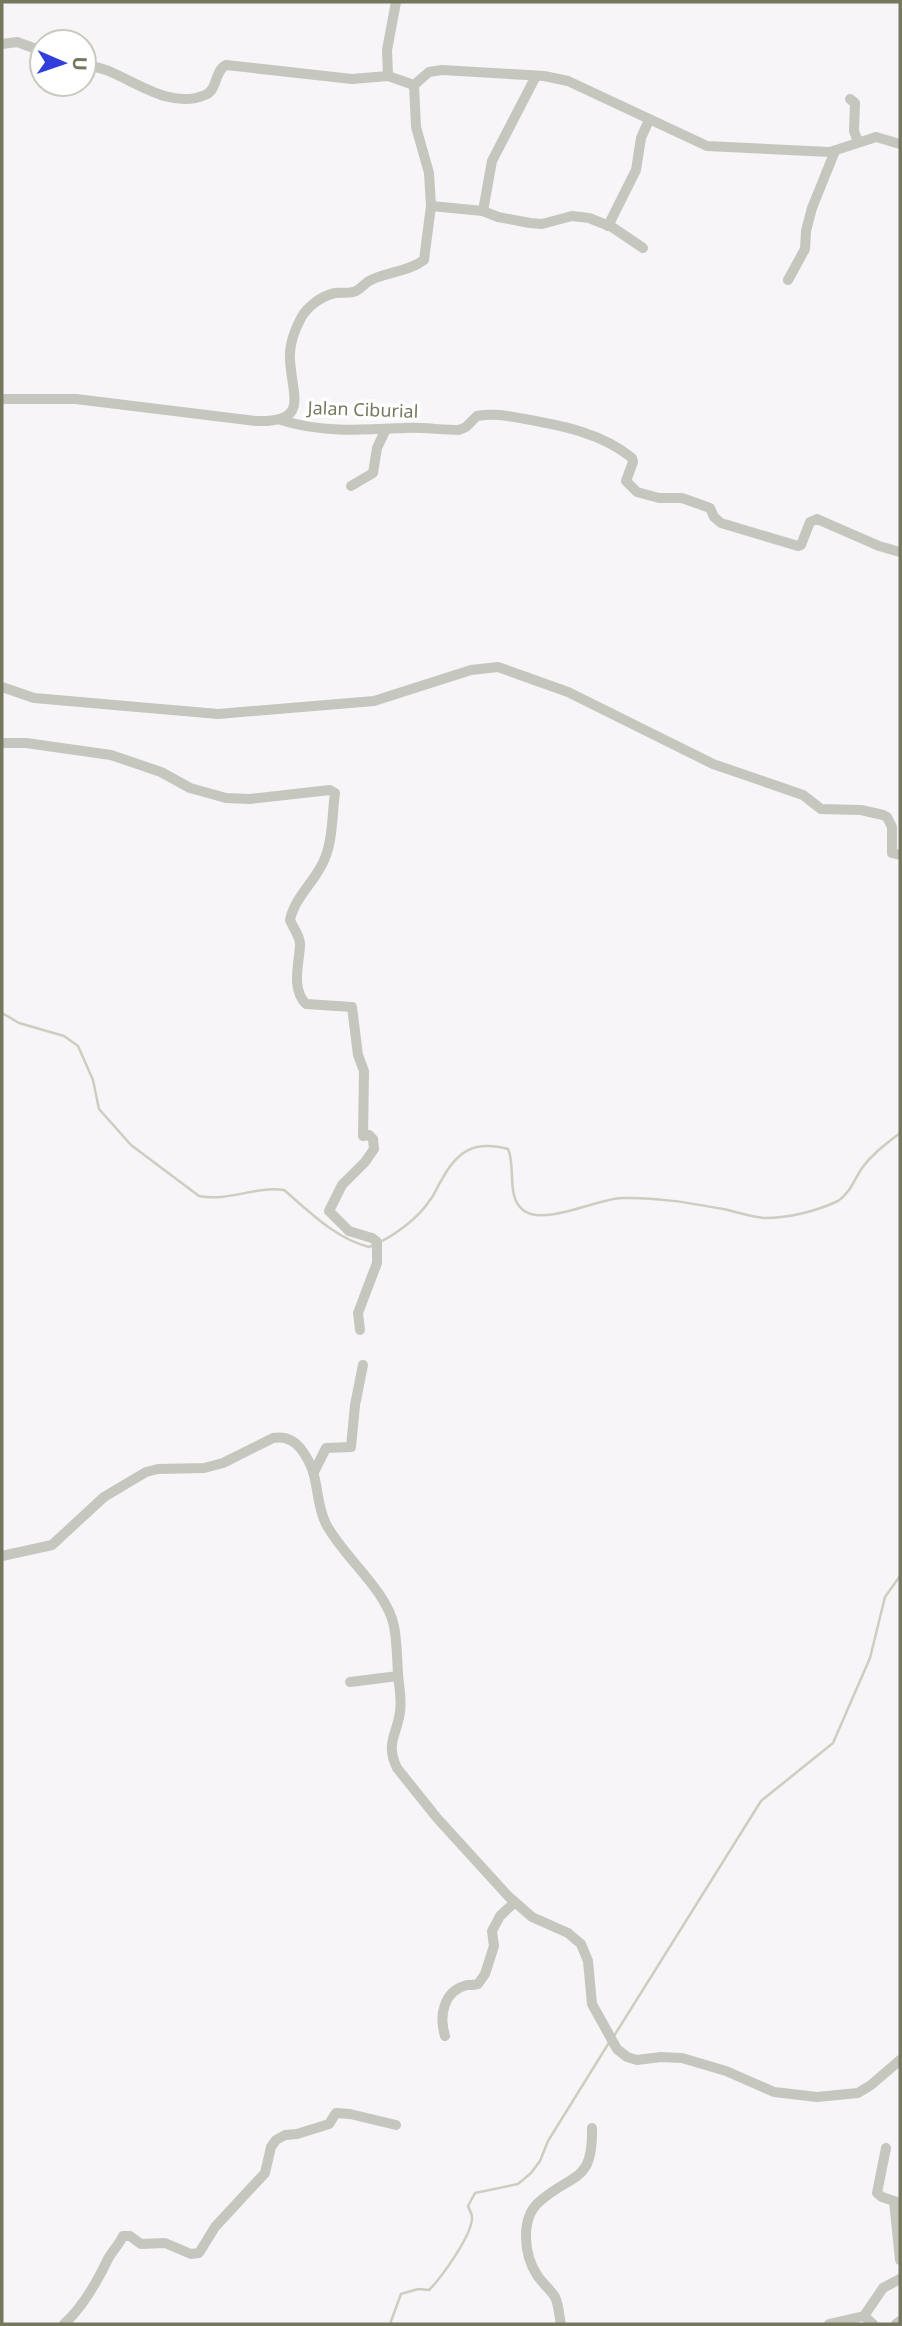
<svg xmlns="http://www.w3.org/2000/svg" width="902" height="2326" font-family="'Noto Sans',sans-serif">
<rect width="100%" height="100%" fill="#f7f5f7"/>
<g fill="none" stroke-linecap="round" stroke-linejoin="round">
<g stroke="#cecdc0" stroke-width="2.5">
<path d="M2,1013L19,1023L64,1036L78,1046L93,1080L99,1109L131,1145L199,1196C228,1202 255,1186 284,1190C311,1213 335,1238 369,1247L374,1245"/>
<path d="M380,1242C398,1233 419,1217 430,1200C435,1194 437,1187 441,1181C457,1151 474,1140 508,1149C516,1166 506,1197 523,1210C543,1227 599,1198 622,1198C656,1197 690,1203 723,1209C737,1212 752,1217 765,1218C789,1218 817,1211 838,1201C850,1193 854,1180 862,1168C872,1154 886,1144 900,1133"/>
<polyline points="614,2036 761,1801 833,1743 870,1658 885,1597 900,1576"/>
<path d="M390,2324L401,2294L418,2289L429,2290C441,2278 473,2234 472,2217C472,2214 469,2209 468,2206L475,2193L518,2184L531,2173L540,2161L548,2141L610,2041"/>
</g>
<g stroke="#c5c6be" stroke-width="10">
<polyline points="396,2 387,50 388,76 414,85"/>
<polyline points="2,44 17,42 42,51"/>
<path d="M84,64C93,67 102,68 111,72C139,84 173,109 205,95C218,90 214,71 226,65L352,79L388,76"/>
<polyline points="850,99 855,103 854,131 858,142"/>
<polyline points="431,206 483,211 498,217 530,223 542,224 572,216 589,218 612,227 643,248"/>
<polyline points="483,211 492,161 536,76"/>
<polyline points="608,226 636,170 641,138 649,120"/>
<polyline points="788,280 805,249 806,231 812,208 835,151"/>
<path d="M2,399H76L256,421C310,423 292,396 290,360C289,346 294,331 301,318C307,307 321,296 335,293C341,292 350,294 356,291C361,289 364,284 369,281C386,272 408,272 424,260L431,206L429,173L416,127L414,85L429,72L442,70L544,76L568,81L707,146L830,152L876,137L900,144"/>
<path d="M281,420C321,433 363,430 405,428C422,427 441,430 459,430L466,427L477,416C495,413 508,416 525,419C563,426 602,433 632,458L633,462L626,481L637,492L659,498H682L710,508L714,517L721,523L798,546L801,545L810,522L817,519L879,546L900,552"/>
<polyline points="351,486 373,473 377,448 385,431"/>
<polyline points="2,687 34,698 218,714 374,701 471,670 498,667 568,692 713,764 803,795 821,809 861,810 883,815 887,817 892,827 892,853 900,855"/>
<path d="M2,743H26L111,755L161,772L190,788L226,798L250,799L330,790L335,793C332,814 333,838 325,858C317,880 295,896 290,920C293,928 301,937 300,946C299,964 291,989 306,1004L352,1007L358,1055L364,1071L363,1136L369,1135L373,1139L374,1149L365,1162L342,1185L329,1211L349,1231L372,1238L377,1242V1263L358,1313L360,1330"/>
<polyline points="314,1472 326,1448 351,1447 355,1405 363,1365"/>
<path d="M2,1556L52,1545L104,1497L146,1472L158,1469L204,1468L223,1463L273,1438C284,1436 294,1440 301,1449C322,1477 313,1497 326,1524C344,1558 386,1589 394,1626C397,1642 397,1658 398,1674C399,1687 402,1699 400,1712C397,1735 385,1743 397,1768L437,1818L508,1896L532,1917L568,1933L581,1944L588,1961L592,2004L617,2049L627,2057L637,2060L661,2057L682,2058L726,2071L774,2092L817,2097L858,2093L871,2085L900,2060"/>
<polyline points="350,1682 398,1676"/>
<path d="M445,2036C439,2016 443,1991 467,1985C471,1985 475,1985 478,1984L485,1974L494,1946L492,1931L500,1916L515,1902"/>
<polyline points="886,2148 877,2193 882,2197 900,2203"/>
<polyline points="894,2201 900,2260"/>
<polyline points="864,2316 883,2288 900,2279"/>
<path d="M64,2324C83,2307 97,2282 108,2259C112,2251 119,2245 123,2236H130L141,2244L165,2243L191,2254L199,2253L215,2227L265,2173L271,2147L276,2140L285,2135L297,2134L329,2124L336,2113L350,2114L396,2125"/>
<path d="M561,2324C559,2316 559,2305 555,2297C550,2289 542,2283 537,2275C524,2255 520,2219 539,2202C573,2172 593,2184 592,2128"/>
<polyline points="829,2324 864,2316 873,2324"/>
<polyline points="896,2324 900,2321"/>
</g>
</g>
<g text-anchor="middle" stroke-width="7" stroke-linejoin="round" paint-order="stroke">
<g font-size="18" fill="#75785f" stroke="#fff">
<text transform="translate(363 410) rotate(2)" y="6">Jalan Ciburial</text>
</g>
</g>
<rect width="902" height="2326" fill="none" stroke="#75785f" stroke-width="7"/>
<g transform="translate(63 63) rotate(92)"><circle r="33" fill="#ffffff" stroke="#c8c9bf" stroke-width="2"/>
<path d="M0-5L12 26L0 18L-12 26Z" fill="#323edb"/>
<text y="-10" font-size="19" font-weight="bold" text-anchor="middle" fill="#75785f">U</text>
</g>
</svg>
